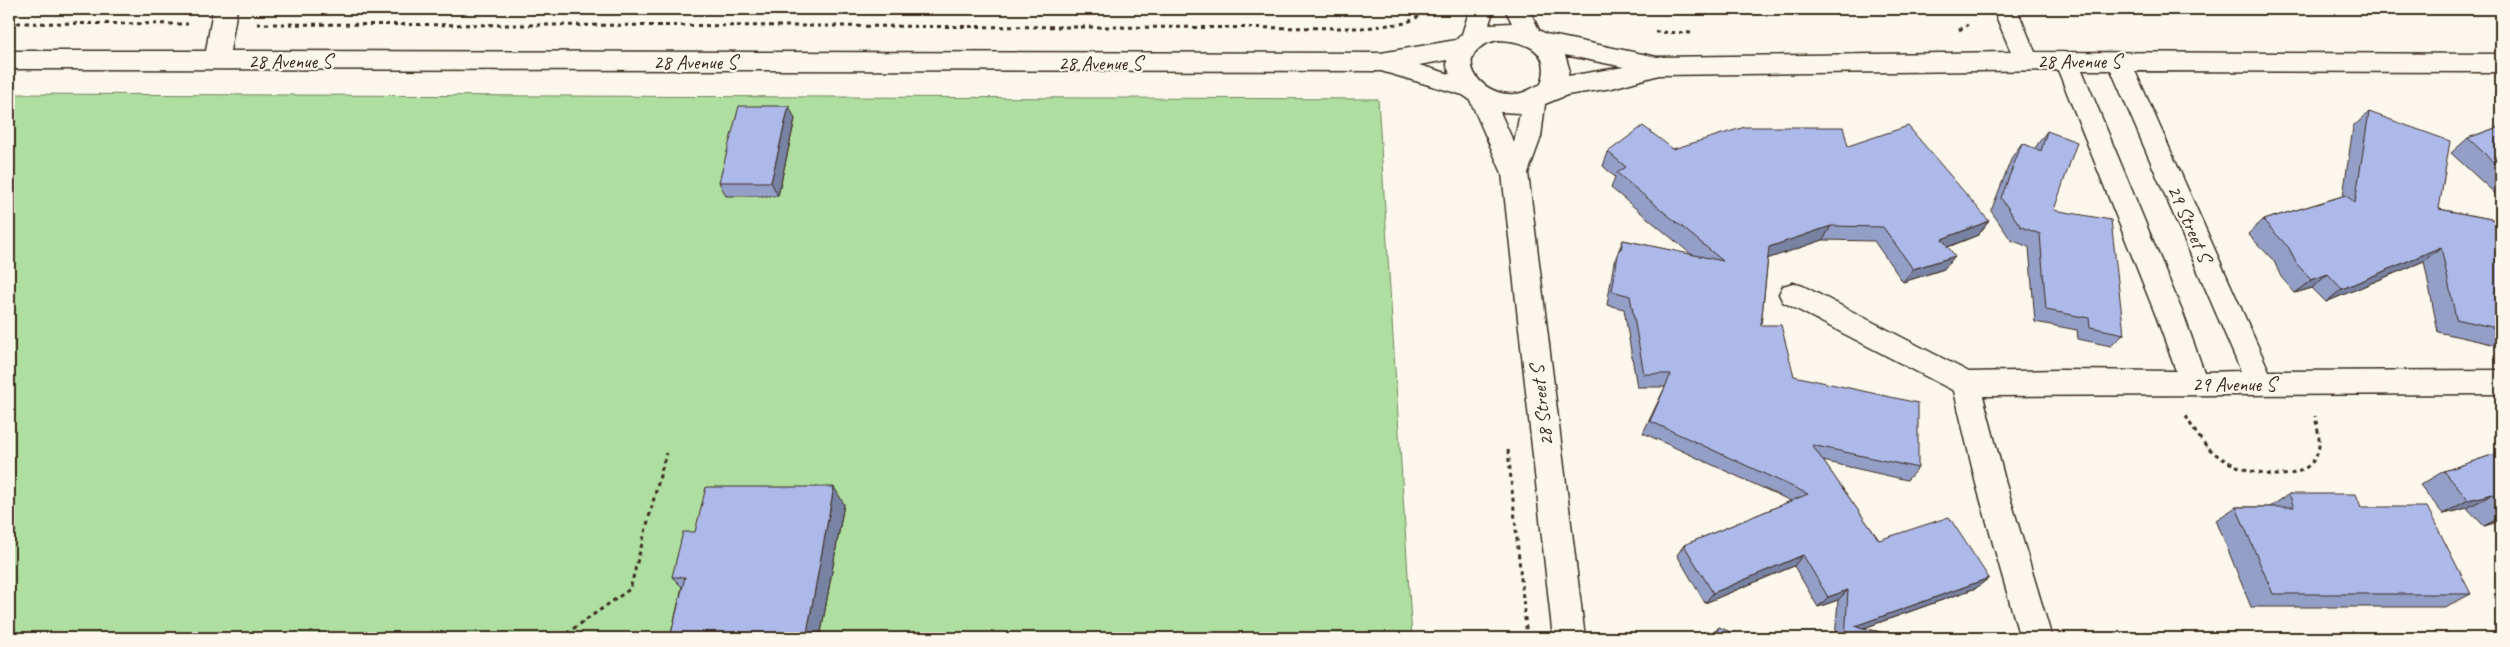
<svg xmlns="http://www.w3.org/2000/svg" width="2510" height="647" font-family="Caveat,sans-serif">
<rect width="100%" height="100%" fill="#fbf7ec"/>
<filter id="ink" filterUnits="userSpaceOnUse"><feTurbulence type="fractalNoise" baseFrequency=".02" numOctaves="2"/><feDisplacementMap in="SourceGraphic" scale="10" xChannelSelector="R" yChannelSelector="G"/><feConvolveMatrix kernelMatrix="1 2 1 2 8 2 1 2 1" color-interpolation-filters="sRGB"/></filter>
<g filter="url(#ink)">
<polygon fill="#aedfa0" stroke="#74845f" points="9,94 1378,99 1412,638 9,638"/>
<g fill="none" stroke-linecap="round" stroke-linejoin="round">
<g stroke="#3b2a1e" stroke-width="3">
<path id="minor" d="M213,9H237L230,51L1381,53L1456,40L1462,34L1470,9H1494L1489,24L1512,23L1505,9H1529L1539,30L1546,34L1657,57L2011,52L1993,9H2017L2035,52L2501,54V72L2135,71L2269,371L2501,370V394L1983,396L2006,484L2052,638H2020L1976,484L1954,391L1783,302L1779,294L1783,286L1793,283L1803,286L1969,372L2058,370L2176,371L2156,316L2058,70L1659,75L1612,88L1567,95L1545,104L1541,137L1528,173L1585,638H1553L1502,173L1470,100L1463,95L1381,71L9,69V51H206ZM1498,40C1526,41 1553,51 1541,84C1532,88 1524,94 1515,94C1478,97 1448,51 1498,40ZM1565,55L1624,67L1568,76L1569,68ZM1447,60V66L1450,74L1419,65ZM2082,70H2111L2241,371L2204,372L2184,316ZM1500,112L1520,113L1514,143Z"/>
</g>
<g stroke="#3b2a1e" stroke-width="3" stroke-dasharray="4 4" stroke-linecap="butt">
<polyline points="9,23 188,24"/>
<polyline points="257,24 1365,28 1406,23 1433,9"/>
<polyline points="1959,30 1968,25"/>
<polyline points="1655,32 1693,33"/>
<path d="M2186,416C2195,433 2206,449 2223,459C2247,474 2302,488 2317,454C2322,442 2317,428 2315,416"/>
<polyline points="1508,450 1527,638"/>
<polyline points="560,638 630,589 666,453"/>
</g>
<use href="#minor" fill="#fbf7ec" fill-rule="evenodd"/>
</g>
<g fill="#949fc8" stroke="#3b2a1e">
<polygon points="2369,112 2439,209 2501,221 2501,346 2438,332 2424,261 2326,302 2312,288 2295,293 2281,277 2274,261 2248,234 2263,220 2343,196 2353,127"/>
<polygon points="795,119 778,196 726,196 719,182"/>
<polygon points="2501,126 2501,199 2451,153 2468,138"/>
<polygon points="2047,131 2054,210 2124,334 2111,346 2078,339 2077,330 2035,322 2029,247 2011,240 1991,211 2012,157 2022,143 2035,149 2037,145"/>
<polygon points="1848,146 1989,221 1978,235 1948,247 1944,269 1903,282 1874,241 1823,240 1768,258 1761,325 1794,376 1918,468 1907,480 1823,461 1879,540 1989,578 1976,588 1864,628 1904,638 1835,638 1838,600 1818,607 1794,566 1705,603 1677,555 1684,545 1791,501 1643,433 1665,387 1637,387 1624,309 1607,305 1614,262 1623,240 1692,255 1611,188 1615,177 1603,166 1608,152 1673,149"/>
<polygon points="2501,452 2501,521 2484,526 2467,508 2443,514 2420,485 2444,471"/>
<polygon points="2289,494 2361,507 2471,594 2445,607 2251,607 2216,520 2236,507 2270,507"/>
<polygon points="844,504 820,638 670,638 682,587 672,577 695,532"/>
<polygon points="1719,627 1743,638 1710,638 1710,636"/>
</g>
<g fill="#7882a3" stroke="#3b2a1e">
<polygon points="789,106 795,119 778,196 771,182"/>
<polygon points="1989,221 1978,235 1932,253 1942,239"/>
<polygon points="1831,226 1823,240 1761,261 1769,247"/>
<polygon points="2441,247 2424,261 2326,302 2342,289"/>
<polygon points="1955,256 1944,269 1903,282 1913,269"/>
<polygon points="2328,274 2312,288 2295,293 2311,280"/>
<polygon points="834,487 844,504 820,638 806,638"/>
<polygon points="2493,494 2467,508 2443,514 2468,500"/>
<polygon points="2501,517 2501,521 2484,526"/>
<polygon points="1803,555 1794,566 1705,603 1713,593"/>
<polygon points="1989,578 1976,588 1844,635 1855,626"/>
<polygon points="1848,590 1838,600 1818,607 1828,597"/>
</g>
<g fill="#acb9e9" stroke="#3b2a1e">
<polygon points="739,106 789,106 771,182 719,182"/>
<polygon points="2369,112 2450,141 2439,209 2501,221 2501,329 2456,319 2441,247 2342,289 2328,274 2311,280 2296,263 2289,248 2263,220 2346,195 2355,203"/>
<polygon points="1643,126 1673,149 1745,127 1843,127 1848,146 1908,126 1989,221 1942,239 1955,256 1913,269 1883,227 1831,226 1769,247 1761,325 1781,325 1794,376 1918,403 1918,468 1812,445 1879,540 1949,517 1989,578 1855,626 1904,638 1845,638 1848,590 1828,597 1803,555 1713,593 1684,545 1808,494 1650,421 1671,374 1644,374 1630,296 1612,291 1619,249 1621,249 1623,240 1723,261 1617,173 1626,167 1608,152"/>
<polygon points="2501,126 2501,169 2468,138"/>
<polygon points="2047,131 2077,142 2054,210 2111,220 2124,334 2090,327 2089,318 2046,310 2040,234 2021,227 2001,198 2022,143 2041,151"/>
<polygon points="2501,452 2501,503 2493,494 2468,500 2444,471"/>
<polygon points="706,487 834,487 806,638 670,638 685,577 672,577 683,532 695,532"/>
<polygon points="2289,494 2356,494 2361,507 2427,507 2471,594 2273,594 2236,507 2294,507"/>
<polygon points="1719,627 1743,638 1714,638"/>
</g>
</g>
<g text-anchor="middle" stroke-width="4.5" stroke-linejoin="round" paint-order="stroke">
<g font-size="20" fill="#3b2a1e" stroke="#fbf7ec">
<text x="290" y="68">28 Avenue S</text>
<text x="2079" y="68">28 Avenue S</text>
<text x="695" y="69">28 Avenue S</text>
<text x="1100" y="70">28 Avenue S</text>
<text transform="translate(2190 223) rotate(66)" y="7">29 Street S</text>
<text x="2234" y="391">29 Avenue S</text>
<text transform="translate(1541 406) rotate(-97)" y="7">28 Street S</text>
</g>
</g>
<rect width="2510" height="647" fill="none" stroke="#fbf7ec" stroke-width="30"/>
<rect x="15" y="15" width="2480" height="617" fill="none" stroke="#3b2a1e" stroke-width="2" filter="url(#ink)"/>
</svg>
